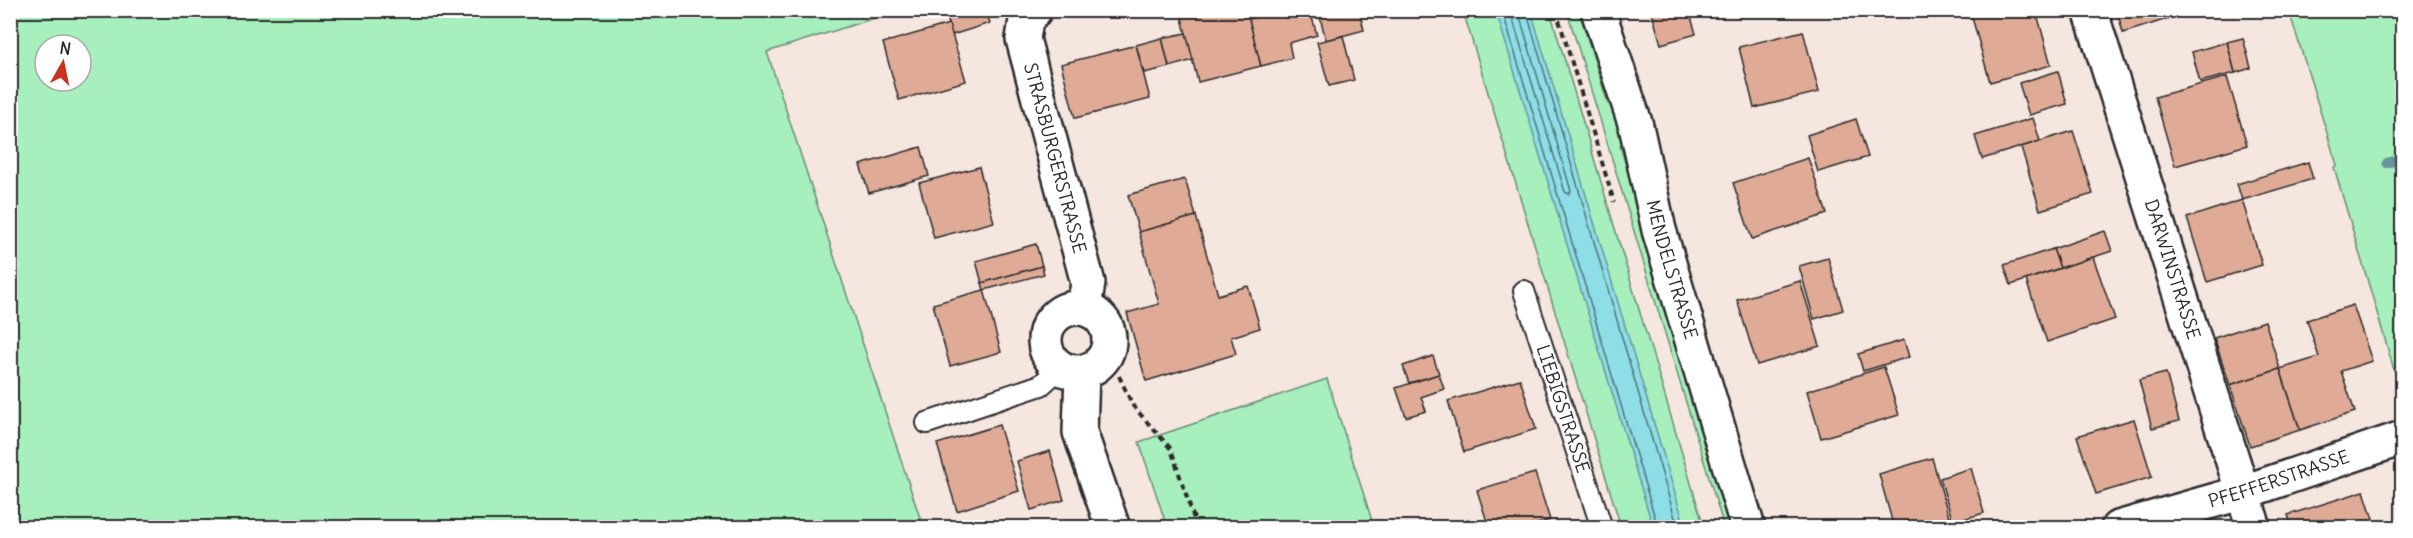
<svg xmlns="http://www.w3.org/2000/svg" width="2413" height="538" font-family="Delius,sans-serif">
<rect width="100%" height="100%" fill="#f6e6e0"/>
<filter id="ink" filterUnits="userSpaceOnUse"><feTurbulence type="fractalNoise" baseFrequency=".0167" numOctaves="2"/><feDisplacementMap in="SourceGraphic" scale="12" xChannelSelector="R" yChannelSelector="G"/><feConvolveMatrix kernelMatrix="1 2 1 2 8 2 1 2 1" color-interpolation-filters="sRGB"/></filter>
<g filter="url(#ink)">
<g fill="#a7efbc" stroke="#698d74" stroke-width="1.5" fill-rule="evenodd">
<path d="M10,11H897L767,52L923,527H11ZM45,45H81V81H45Z"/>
<polygon points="1463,11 1550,11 1704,527 1621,527"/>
<polygon points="1567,11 1579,11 1608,104 1618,102 1631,143 1620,146 1736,527 1724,527"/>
<polygon points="2289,11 2402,11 2402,397 2334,167 2337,165"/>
<polygon points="1327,379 1374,527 1167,527 1139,442"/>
</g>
<polygon fill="#8ddee7" stroke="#66969c" stroke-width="1.5" points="1496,11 1531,11 1685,527 1653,527"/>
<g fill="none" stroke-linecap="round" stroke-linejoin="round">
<g stroke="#527376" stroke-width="1.5">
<polyline points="1502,10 1658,528"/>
<polyline points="1510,10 1565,192 1569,194 1571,191 1518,10"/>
<polyline points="1526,10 1678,528"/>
</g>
<polyline stroke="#66969c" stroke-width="10" points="2387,163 2402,158"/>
</g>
<g fill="#e0ab96" stroke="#2b2b2b" stroke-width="1.5">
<polygon points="945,10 986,10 990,23 952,35"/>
<polygon points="1180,10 1247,10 1261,66 1198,82"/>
<polygon points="1282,10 1310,10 1317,35 1289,43 1292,58 1261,66 1249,19"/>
<polygon points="1318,10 1359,10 1364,30 1326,40"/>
<polygon points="1651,10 1689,10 1696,34 1661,44"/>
<polygon points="1970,10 2036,10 2051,65 1990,82"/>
<polygon points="2117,10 2179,10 2180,15 2123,33"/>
<polygon points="949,24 966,81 899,100 883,43"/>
<polygon points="1803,31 1819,92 1754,108 1739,47"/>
<polygon points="1186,33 1193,60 1169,67 1162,38"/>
<polygon points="1343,36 1354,80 1329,86 1317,42"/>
<polygon points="1162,38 1169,67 1144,73 1136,45"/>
<polygon points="2243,38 2251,68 2235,73 2227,42"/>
<polygon points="2227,42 2235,73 2200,82 2192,52"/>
<polygon points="1136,45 1150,99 1075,118 1061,64"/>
<polygon points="2058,71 2067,104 2029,115 2019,83"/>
<polygon points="2227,77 2247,145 2175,166 2155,97"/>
<polygon points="2033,118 2040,141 1982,159 1975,136"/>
<polygon points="1856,119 1868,157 1818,172 1807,135"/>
<polygon points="2073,131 2093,194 2040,210 2021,147"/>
<polygon points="921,147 929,176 869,193 860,165"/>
<polygon points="1808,158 1827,214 1752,239 1733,183"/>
<polygon points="2308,162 2313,179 2242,200 2237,184"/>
<polygon points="979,167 994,222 934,238 919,183"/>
<polygon points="1185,179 1196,216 1139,232 1128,195"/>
<polygon points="2242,200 2262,265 2207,282 2187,218"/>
<polygon points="1196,216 1218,295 1248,286 1260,328 1231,337 1236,354 1146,381 1127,313 1159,304 1139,232"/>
<polygon points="2105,231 2112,251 2060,268 2053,249"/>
<polygon points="1036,244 1042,266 982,283 976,261"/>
<polygon points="2053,249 2060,268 2011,285 2004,265"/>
<polygon points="2093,257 2115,319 2047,342 2026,280"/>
<polygon points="1828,258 1843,310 1814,319 1799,266"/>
<polygon points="1042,266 1044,274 984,290 982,283"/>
<polygon points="1800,281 1820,346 1757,365 1737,300"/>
<polygon points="984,290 1001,352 950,366 933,304"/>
<polygon points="2353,305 2372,361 2341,371 2355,412 2300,430 2280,369 2319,357 2307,320"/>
<polygon points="2265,321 2280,369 2230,385 2214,338"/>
<polygon points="1904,340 1909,357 1863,371 1858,354"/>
<polygon points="1433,356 1439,374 1409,383 1403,366"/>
<polygon points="1884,367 1899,415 1821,438 1807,391"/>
<polygon points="2280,369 2300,430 2250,446 2230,385"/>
<polygon points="2166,373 2179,421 2152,428 2139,380"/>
<polygon points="1439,374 1444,389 1421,397 1426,411 1406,417 1396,388"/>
<polygon points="1520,379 1536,429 1464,452 1448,401"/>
<polygon points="2134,419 2152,477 2096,494 2077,436"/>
<polygon points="999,425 1019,491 957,511 937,444"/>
<polygon points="1050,451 1064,500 1031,510 1017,461"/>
<polygon points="1932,458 1952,528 1894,528 1879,474"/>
<polygon points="1971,468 1984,513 1953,522 1940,478"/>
<polygon points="1535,473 1550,520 1525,528 1489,528 1477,490"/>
<polygon points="2364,491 2376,528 2292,528 2288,515"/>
</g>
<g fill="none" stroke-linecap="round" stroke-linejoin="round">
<g stroke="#2b2b2b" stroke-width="24">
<g id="service">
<path id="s1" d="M1524,291L1602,528"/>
<polyline points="927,423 1041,385 1060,368"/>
</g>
</g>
<g stroke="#2b2b2b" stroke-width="38">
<g id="minor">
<path id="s2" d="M1035,10L1026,20L1023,39L1088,283L1084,308"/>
<path id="s3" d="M1598,10L1636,126L1659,230L1748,528"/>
<path id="s4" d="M2090,10L2254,528"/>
<circle cx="1077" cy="340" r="32"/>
<polyline points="1082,372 1080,432 1113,528"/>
<path id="s5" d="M2118,528L2244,492L2402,438"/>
</g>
</g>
<g stroke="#2b2b2b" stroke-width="4" stroke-dasharray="6 4.5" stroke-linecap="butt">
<polyline points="1556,10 1614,202"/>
<polyline points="1119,376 1133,406 1171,449 1197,528"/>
</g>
<use href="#service" stroke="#fff" stroke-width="20"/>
<use href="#minor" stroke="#fff" stroke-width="33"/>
</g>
</g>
<g text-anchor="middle" stroke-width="4.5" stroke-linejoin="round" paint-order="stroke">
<g font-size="18" fill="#2b2b2b" stroke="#fff">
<text dy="6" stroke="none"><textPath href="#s2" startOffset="156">STRASBURGERSTRASSE</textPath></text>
<text dy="6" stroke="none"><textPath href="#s3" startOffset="270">MENDELSTRASSE</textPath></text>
<text dy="6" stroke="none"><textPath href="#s4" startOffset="272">DARWINSTRASSE</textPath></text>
<text dy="6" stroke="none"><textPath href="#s1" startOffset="124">LIEBIGSTRASSE</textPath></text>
<text dy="6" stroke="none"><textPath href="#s5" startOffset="168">PFEFFERSTRASSE</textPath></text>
</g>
</g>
<rect width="2413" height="538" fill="none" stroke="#fff" stroke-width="36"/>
<rect x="18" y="18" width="2377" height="502" fill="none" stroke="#2b2b2b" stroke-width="2" filter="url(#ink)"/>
<g transform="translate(63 63) rotate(9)"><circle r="28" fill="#ffffff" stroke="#aaaaaa" stroke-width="1.5"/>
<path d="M0-4.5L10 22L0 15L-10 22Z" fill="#c8321e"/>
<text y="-9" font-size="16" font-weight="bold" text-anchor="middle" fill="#2b2b2b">N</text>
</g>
</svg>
